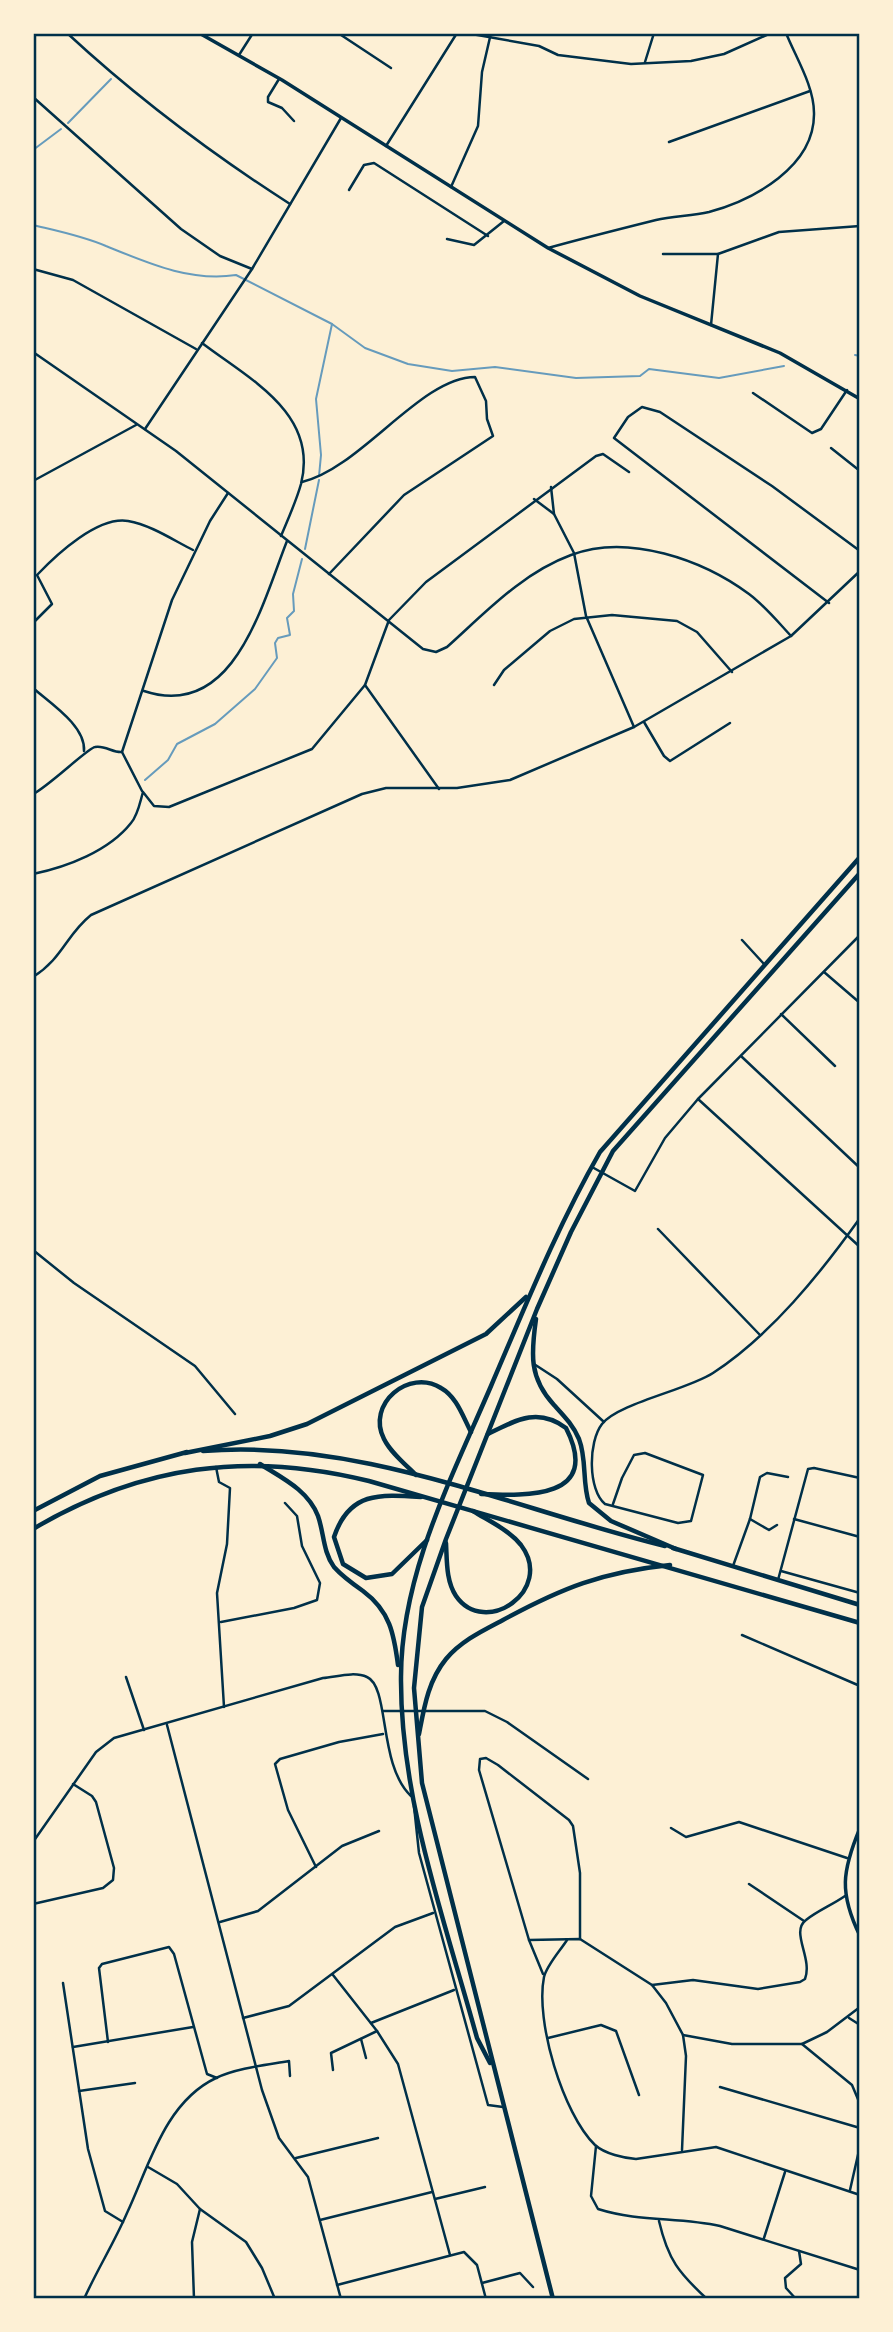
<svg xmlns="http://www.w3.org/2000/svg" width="893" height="2332" font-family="'Fira Sans Condensed',sans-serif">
<rect width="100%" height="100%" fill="#fdf0d5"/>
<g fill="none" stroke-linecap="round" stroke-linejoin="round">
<g stroke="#669bbc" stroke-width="2">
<polyline points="68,123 111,79"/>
<polyline points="33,150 61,129"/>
<path d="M33,225C58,231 83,236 106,246C148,263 190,282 236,275L332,324L365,348L408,364L452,371L495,367L576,378L640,376L649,369L719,378L784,366"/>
<polyline points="855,355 860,356"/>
<polyline points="319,476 321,455 316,399 332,324"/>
<polyline points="305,549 319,480"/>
<polyline points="145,780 168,760 177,744 215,724 255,689 277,658 275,643 278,638 290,635 287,618 294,611 293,594 302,559"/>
</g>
<g stroke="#003049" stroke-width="2.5">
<path d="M67,33C135,96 212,154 290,204"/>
<polyline points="338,33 391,68"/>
<polyline points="466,33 539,46 558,55 631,64 691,61 724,54 771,33"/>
<polyline points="239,55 253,33"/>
<polyline points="645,62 654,33"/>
<polyline points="279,79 268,97 268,102 282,108 294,121"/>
<polyline points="33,97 181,229 220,256 252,269"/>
<polyline points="669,142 810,91"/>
<polyline points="386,146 457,33"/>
<polyline points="451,187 478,126 482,72 491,33"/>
<polyline points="349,190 364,165 374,163 488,236"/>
<polyline points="447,239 474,245 504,221"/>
<path d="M548,248C584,238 620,229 656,220C673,216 692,216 709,212C753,200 815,167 814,113C814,86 796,58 786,33"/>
<polyline points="663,254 718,254"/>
<polyline points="33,269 73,280 196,349"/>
<polyline points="711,325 718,254 779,232 860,226"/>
<path d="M202,343C249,379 319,413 301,484C296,502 288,519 281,536"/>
<path d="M33,352L176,451L423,649L436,652L447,647C485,613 522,573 571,555C628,533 703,560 749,594C765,606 778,622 791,636"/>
<polyline points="753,393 812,433 821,429 847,390"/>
<polyline points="145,429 252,269 341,118"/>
<polyline points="831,448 860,471"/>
<polyline points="33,481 136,425"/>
<path d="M302,482C361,468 421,377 475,377L486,401L487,419L493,436L404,495L329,574"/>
<polyline points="551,487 554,514 574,553 586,616 634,727"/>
<polyline points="534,499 554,514"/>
<polyline points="829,603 614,438 628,417 642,407 660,412 772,486 860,551"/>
<path d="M33,623L52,604L37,575C57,554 98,516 128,521C151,525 173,540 193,550"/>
<polyline points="494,685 504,670 550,631 574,619 612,615 677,621 697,632 732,672"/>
<path d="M33,688C50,703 86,726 84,751"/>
<path d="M144,691C234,721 262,604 287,541"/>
<polyline points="644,722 664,756 670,761 730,723"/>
<polyline points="439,789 365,685 389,620 426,582 596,456 603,454 629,472"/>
<polyline points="142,791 122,752 172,600 210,521 228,493"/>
<path d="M33,794C48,787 89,747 95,747C105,745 113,753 122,752"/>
<path d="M33,874C67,867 109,851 131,823C138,815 140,802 143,792L154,806L169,807L312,749L365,685"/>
<polyline points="742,940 764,964"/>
<polyline points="824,972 860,1003"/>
<path d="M33,977C63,958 66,935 91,915L362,794L386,788H457L510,780L634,727L791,636L860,571"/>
<polyline points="781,1014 835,1066"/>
<polyline points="742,1057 860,1168"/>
<polyline points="698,1099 860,1247"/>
<polyline points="592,1167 635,1191 665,1138 698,1099 860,935"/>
<polyline points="658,1229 760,1335"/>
<polyline points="33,1250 74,1283 195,1366 235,1414"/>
<polyline points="534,1364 557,1379 604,1422"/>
<polyline points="216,1467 219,1482 230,1488 227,1544 217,1593 224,1707"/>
<path d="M613,1504L622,1478L634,1455L645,1453L703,1475L691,1521L678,1523L605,1504C588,1490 588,1442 602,1424C619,1403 687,1390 713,1373C771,1335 820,1274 860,1218"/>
<polyline points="750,1519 769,1530 777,1525"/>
<polyline points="794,1519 860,1537"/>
<polyline points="733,1566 750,1519 760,1477 767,1473 788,1477"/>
<polyline points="781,1571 860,1593"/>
<polyline points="778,1580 808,1469 814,1468 860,1478"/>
<polyline points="221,1622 294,1608 317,1600 320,1583 302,1546 297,1516 285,1503"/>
<polyline points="742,1635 860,1686"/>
<polyline points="126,1677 144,1730"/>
<polyline points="383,1711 485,1711 507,1722 588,1779"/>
<polyline points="167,1725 262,2090 279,2138 308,2177 341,2299"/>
<polyline points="414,1806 419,1853 488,2105 503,2107"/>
<polyline points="671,1828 686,1837 739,1822 847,1858"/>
<path d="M33,1842L96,1752L114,1738L323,1678C336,1677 354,1671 367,1677C390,1687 378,1765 411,1796"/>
<polyline points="316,1867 288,1810 275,1764 280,1759 339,1742 383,1734"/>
<polyline points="749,1884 804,1921"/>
<polyline points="33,1904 103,1888 113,1880 114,1868 96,1802 92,1796 73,1784"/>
<polyline points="220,1922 258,1911 342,1846 379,1831"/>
<polyline points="529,1940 580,1939 652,1985 666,2003 683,2035 686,2056 682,2150"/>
<path d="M567,1940C560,1951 547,1965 544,1977C535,2021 563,2114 595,2145C605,2154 624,2158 636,2159L716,2147L860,2195"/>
<polyline points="543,1974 529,1940 479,1770 480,1759 486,1758 498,1765 569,1820 573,1826 580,1873 580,1939"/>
<polyline points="333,1975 377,2031 398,2064 450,2255"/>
<polyline points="63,1983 88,2149 105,2211 123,2222"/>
<path d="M652,1985L693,1980L758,1989L800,1982L805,1979C813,1958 790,1932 806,1920C817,1911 832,1905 845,1896"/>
<polyline points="243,2018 289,2006 395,1927 433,1913"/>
<polyline points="849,2018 860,2025"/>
<polyline points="371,2023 454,1990"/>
<polyline points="683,2035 732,2044 802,2044 852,2085 860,2104"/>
<polyline points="548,2038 601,2025 616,2031 639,2095"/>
<polyline points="361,2039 366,2058"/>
<polyline points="108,2042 99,1968 102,1964 169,1947 174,1954 207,2074 217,2078"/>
<polyline points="802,2044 827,2032 860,2007"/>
<polyline points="73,2047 193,2027"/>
<polyline points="333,2070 331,2053 377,2031"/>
<polyline points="720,2087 860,2128"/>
<polyline points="79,2091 135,2083"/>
<path d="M596,2146L591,2196L598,2209C639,2222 679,2217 720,2226L860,2270"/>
<polyline points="296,2158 378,2138"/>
<polyline points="148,2167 177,2184 200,2209 246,2242 262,2268 275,2299"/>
<polyline points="850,2190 860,2146"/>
<polyline points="435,2199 485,2187"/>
<polyline points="320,2220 432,2192"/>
<path d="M659,2221C668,2260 679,2273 707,2299"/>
<polyline points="764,2238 785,2172"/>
<polyline points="482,2283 520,2273 533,2287"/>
<polyline points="337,2285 464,2252 477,2265 486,2299"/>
<path d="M84,2299C97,2270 114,2243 127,2213C149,2166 165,2102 216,2078C237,2068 266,2065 289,2061L290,2076"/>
<polyline points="194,2299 192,2242 200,2209"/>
<polyline points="796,2299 786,2288 785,2278 801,2264 799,2251"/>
</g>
<path stroke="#003049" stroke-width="3.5" d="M860,1828C842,1871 839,1893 860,1936"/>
<polyline stroke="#003049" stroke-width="3.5" points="199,33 282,80 548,248 640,296 780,353 860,399"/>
<g stroke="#003049" stroke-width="4.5">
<path d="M203,1451C361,1438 513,1509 665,1546"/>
<polyline points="33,1511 100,1476 187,1452"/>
<path d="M33,1529C141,1465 248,1451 369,1481L860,1623"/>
<polyline points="673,1548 860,1605"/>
</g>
<g stroke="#003049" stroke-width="4.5">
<path d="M536,1319C531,1354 529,1378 554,1405C564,1416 573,1425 579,1439C587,1460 582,1482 589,1503L611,1521L676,1549"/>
<polyline points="185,1453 270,1436 307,1424 486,1334 526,1297"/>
<path d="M260,1464C282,1478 308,1490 318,1516C324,1533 323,1552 334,1567C342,1576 353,1584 363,1591C390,1611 394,1634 398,1665"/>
<path d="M416,1475C405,1464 391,1453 384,1439C366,1404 409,1368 441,1388C457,1397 463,1417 471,1432"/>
<path d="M481,1494C527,1496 602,1499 566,1428C538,1407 516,1420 488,1434"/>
<path d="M421,1497C379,1494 349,1492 334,1537L343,1564L366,1578L392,1574L427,1540"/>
<path d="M446,1543C447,1561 446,1581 456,1596C485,1638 555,1590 521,1545C509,1530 489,1521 473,1511"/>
<path d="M419,1734C424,1708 428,1681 446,1659C461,1641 482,1631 503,1620C562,1588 602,1572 670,1565"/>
<path d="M490,2063L477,2038C445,1921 400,1799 401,1677C401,1575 451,1479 491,1386C525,1307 557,1227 600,1152L860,857"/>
<polyline points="553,2299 422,1783 414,1688 422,1607 446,1539 537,1309 571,1232 613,1151 860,873"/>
</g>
</g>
<rect width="893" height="2332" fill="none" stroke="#fdf0d5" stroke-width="70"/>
<rect x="35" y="35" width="823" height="2262" fill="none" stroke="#003049" stroke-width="2.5"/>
</svg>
